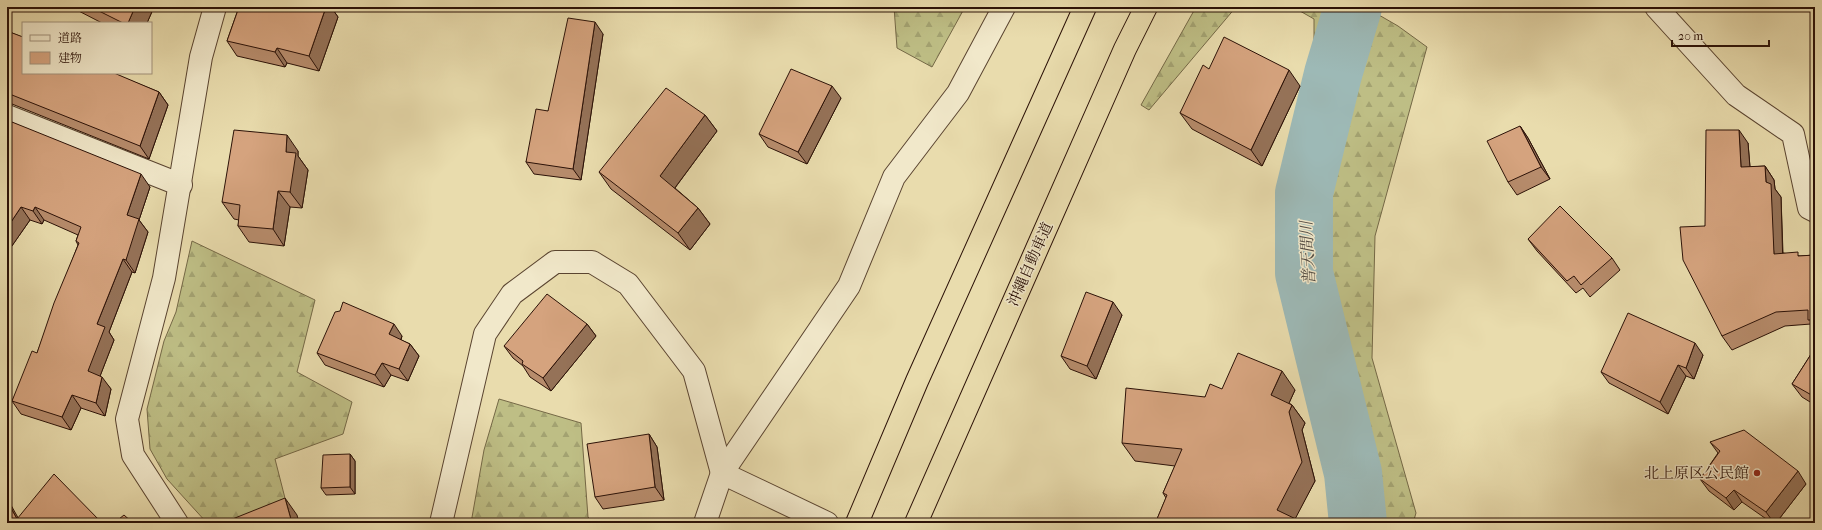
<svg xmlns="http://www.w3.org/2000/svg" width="1822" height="530" font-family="'IM FELL French Canon','Noto Serif JP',serif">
<defs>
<pattern id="forest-firs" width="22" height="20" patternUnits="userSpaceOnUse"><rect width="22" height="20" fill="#bebe85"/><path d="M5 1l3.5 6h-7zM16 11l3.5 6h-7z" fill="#a3a271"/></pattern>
</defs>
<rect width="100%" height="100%" fill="#e9dcad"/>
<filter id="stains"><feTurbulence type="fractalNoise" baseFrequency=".005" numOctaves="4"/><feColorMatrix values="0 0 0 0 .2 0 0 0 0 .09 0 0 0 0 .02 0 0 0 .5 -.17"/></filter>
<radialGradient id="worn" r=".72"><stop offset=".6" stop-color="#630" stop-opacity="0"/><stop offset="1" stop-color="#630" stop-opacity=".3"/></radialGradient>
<g fill="url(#forest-firs)" stroke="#746846">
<polygon points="894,7 965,7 932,67 897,48"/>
<polygon points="1196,7 1236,7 1149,110 1141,105"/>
<polygon points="1293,7 1373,7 1372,11 1398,26 1427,47 1375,236 1372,358 1416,513 1413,523 1348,523 1350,517 1291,186 1314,82 1314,19"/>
<polygon points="192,241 315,300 297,372 352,402 343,434 275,459 287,506 251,523 207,523 167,479 150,449 147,409 164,341 176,312"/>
<polygon points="499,399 581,423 588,517 592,523 471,523 484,450"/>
</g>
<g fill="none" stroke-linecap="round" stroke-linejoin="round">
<polyline stroke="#9db9b6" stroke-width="58" points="1353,7 1333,74 1304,193 1304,273 1353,473 1358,523"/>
<g stroke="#5a4430" stroke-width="24">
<g id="street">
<polyline points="1656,7 1736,95 1793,134 1809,208 1815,211"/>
<polyline points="7,116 181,185"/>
<polyline points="177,523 133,455 127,419 164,278 201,57 215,7"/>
<polyline points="441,523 485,334 512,294 555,262 592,262 628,284 694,371 722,473 827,523"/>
<polyline points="705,523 722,473 849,286 894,177 958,93 1004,7"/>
</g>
</g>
<g stroke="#2b1107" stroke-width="24">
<g id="highway">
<polyline points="857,523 917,381 1085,7"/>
<polyline points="916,523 1125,49 1146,7"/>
</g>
</g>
<use href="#street" stroke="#f1e8ca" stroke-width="22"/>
<use href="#highway" stroke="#e9dcad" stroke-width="22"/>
</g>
<g fill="#b78c6c" stroke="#2b1107">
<polygon points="47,7 58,7 57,10"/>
<polygon points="71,7 154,7 147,23 102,23"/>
<polygon points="239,7 331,7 338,17 319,71 287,63 285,67 237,56 227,41"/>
<polygon points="7,31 159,92 168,105 149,159 12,104 7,104"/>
<polygon points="603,34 581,180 534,174 526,162 548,111"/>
<polygon points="1209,69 1300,86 1262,166 1192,129 1180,113"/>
<polygon points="841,98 807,164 768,147 759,134"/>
<polygon points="705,115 717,131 675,188 698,208 710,224 690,250 611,189 599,172"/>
<polygon points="7,120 150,187 139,220 148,232 135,273 132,272 109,332 114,340 100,376 111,389 105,416 81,408 71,430 21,414 12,401 37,353 78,245 76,241 78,235 44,220 42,224 30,220 7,253"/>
<polygon points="1520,126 1528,138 1550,179 1517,195 1508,182"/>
<polygon points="1748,143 1750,167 1765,166 1774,180 1775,189 1781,197 1783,253 1800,256 1815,255 1815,330 1811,324 1785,326 1732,350 1722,336 1705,226"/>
<polygon points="298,151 298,156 308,170 302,208 290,207 284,246 249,242 238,226 239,220 234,219 222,202"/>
<polygon points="1528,239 1612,258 1620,270 1590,297 1583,288 1576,293 1537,251"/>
<polygon points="1122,315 1096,379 1070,369 1061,356"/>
<polygon points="587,324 596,336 551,391 530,377 523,366 513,358 504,346"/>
<polygon points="402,336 401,340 410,344 419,356 408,381 391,375 384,387 325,365 317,353"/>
<polygon points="1815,348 1815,405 1802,397 1792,384"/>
<polygon points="1703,355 1694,379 1686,376 1668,414 1609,383 1601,372"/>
<polygon points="1295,390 1289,403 1292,405 1305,423 1302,430 1315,481 1295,518 1302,523 1160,523 1157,519 1166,498 1163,493 1175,466 1135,461 1122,443 1205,397"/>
<polygon points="649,434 657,447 664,500 603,509 595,497"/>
<polygon points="1710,442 1806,484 1776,523 1772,523 1742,502 1734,510 1709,491 1700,479 1718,453"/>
<polygon points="350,454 355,461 355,494 326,495 321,488"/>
</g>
<g fill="#957258" stroke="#2b1107">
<polygon points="135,7 154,7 147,23 128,23"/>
<polygon points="326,7 331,7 338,17 319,71 309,56"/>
<polygon points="595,22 603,34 581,180 573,169"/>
<polygon points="277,48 287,63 285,67 275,52"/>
<polygon points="1289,70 1300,86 1262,166 1251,150"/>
<polygon points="832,86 841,98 807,164 798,152"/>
<polygon points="159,92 168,105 149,159 140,146"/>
<polygon points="705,115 717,131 671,193 660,176"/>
<polygon points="1520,126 1528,138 1550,179 1541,167"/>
<polygon points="1739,130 1748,143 1751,180 1741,167"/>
<polygon points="287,135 298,151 298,156 308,170 302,208 290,192 286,152"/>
<polygon points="1765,166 1774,180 1775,189 1781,197 1783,268 1774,254 1766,182"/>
<polygon points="141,174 150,187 139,220 148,232 135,273 126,260 127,215"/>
<polygon points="278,191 290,207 284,246 273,229"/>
<polygon points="21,207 30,220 7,253 7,228"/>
<polygon points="35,207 44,220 42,224 33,211"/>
<polygon points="698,208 710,224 690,250 678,233"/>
<polygon points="123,259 132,272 109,332 114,340 97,384 88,371 97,324"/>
<polygon points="1113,302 1122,315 1096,379 1087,366"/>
<polygon points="394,324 402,336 398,347 389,334"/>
<polygon points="587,324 596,336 551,391 543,378"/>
<polygon points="1695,343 1703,355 1694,379 1686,368"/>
<polygon points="410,344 419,356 408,381 399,369"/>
<polygon points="382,363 391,375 384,387 375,375"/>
<polygon points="1678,365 1686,376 1668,414 1660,402"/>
<polygon points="1282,371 1295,390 1284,414 1271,395"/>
<polygon points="102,377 111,389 105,416 96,403"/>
<polygon points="72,395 81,408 71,430 62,417"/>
<polygon points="1292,405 1305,423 1302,430 1315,481 1293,523 1277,510 1289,412"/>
<polygon points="649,434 657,447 664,500 655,487"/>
<polygon points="350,454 355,461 355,494 350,487"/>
<polygon points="1798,471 1806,484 1776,523 1774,523 1766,512"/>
<polygon points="1734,490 1742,502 1734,510 1726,498"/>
<polygon points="7,498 21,523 17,519 7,501"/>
<polygon points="285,498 297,515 299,523 292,523"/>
</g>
<g fill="#d5a37e" stroke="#2b1107">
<polygon points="91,7 135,7 128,23 123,23"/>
<polygon points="239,7 326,7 309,56 277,48 275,52 227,41"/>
<polygon points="568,18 595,22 573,169 526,162 536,109 548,111"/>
<polygon points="7,31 23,37 23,73 114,73 159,92 140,146 7,93"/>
<polygon points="1224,37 1289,70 1251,150 1180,113 1203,65 1209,69"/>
<polygon points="791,69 832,86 798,152 759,134"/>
<polygon points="666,88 705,115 660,176 698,208 678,233 599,172"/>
<polygon points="7,120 141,174 127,215 139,219 126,260 123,259 97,324 105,327 88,371 102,377 96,403 72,395 62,417 12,401 32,351 37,353 54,303 79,243 76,241 81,227 35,207 33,211 21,207 7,228"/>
<polygon points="1520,126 1541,167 1508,182 1487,141"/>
<polygon points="234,130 287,135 286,152 296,153 290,192 278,191 273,229 238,226 240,205 222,202"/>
<polygon points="1706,130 1739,130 1741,167 1765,166 1766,182 1771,184 1774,254 1798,252 1798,256 1815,255 1815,320 1808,320 1808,310 1776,312 1722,336 1683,260 1680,227 1705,226"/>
<polygon points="1560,206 1612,258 1581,285 1574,276 1567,281 1528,239"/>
<polygon points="1086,292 1113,302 1087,366 1061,356"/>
<polygon points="547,294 587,324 543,378 522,364 523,361 504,346"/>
<polygon points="343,302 394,324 389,334 410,344 399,369 382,363 375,375 317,353 335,312 340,311"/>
<polygon points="1628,313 1695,343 1686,368 1678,365 1660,402 1601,372"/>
<polygon points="1815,348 1815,397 1792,384"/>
<polygon points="1238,353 1282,371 1271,395 1292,405 1289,412 1302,462 1277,510 1300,521 1299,523 1164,523 1165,522 1157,519 1167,495 1163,493 1182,449 1122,443 1126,388 1205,397 1210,384 1222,389"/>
<polygon points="1744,430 1798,471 1766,512 1734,490 1726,498 1700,479 1720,451 1710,442"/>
<polygon points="649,434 655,487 595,497 587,444"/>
<polygon points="350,454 350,487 321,488 323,455"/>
<polygon points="54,474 102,523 7,523 7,501 17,519"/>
<polygon points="285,498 292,523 227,523 230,520"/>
<polygon points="124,515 133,523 114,523"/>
</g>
<circle fill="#8f2418" stroke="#f1e8ca" stroke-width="1.5" cx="1757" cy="473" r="4"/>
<g text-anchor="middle" stroke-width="3" stroke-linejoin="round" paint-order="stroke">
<g font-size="15" fill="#2b1107" stroke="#f1e8ca">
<text transform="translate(1030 264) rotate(-66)" y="5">沖縄自動車道</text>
</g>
<g font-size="15" fill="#2b1107" stroke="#f1e8ca" text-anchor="end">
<text x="1749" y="478">北上原区公民館</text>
</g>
<g font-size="16" font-style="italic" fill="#534c44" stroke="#f1e8ca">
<text transform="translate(1307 253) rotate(-93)" y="6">普天間川</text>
</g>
</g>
<rect width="1822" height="530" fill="none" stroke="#e9dcad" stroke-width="24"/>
<rect x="8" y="8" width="1806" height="514" fill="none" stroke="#2b1107" stroke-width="2"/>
<rect x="12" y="12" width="1798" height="506" fill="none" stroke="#2b1107"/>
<rect x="22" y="22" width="130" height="52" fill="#f1e8ca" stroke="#a2927c"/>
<rect x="30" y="35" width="20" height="6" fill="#f1e8ca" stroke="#a2927c"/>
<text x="58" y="42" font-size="12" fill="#2b1107">道路</text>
<rect x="30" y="52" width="20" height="12" fill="#d5a37e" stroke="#a2927c"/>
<text x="58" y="62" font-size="12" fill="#2b1107">建物</text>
<path d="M1672 40v6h97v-6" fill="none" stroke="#2b1107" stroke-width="2"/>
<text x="1678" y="40" font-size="12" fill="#2b1107" stroke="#f1e8ca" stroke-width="3" paint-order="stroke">20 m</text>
<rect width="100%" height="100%" filter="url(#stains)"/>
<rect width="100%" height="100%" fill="url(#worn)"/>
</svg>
